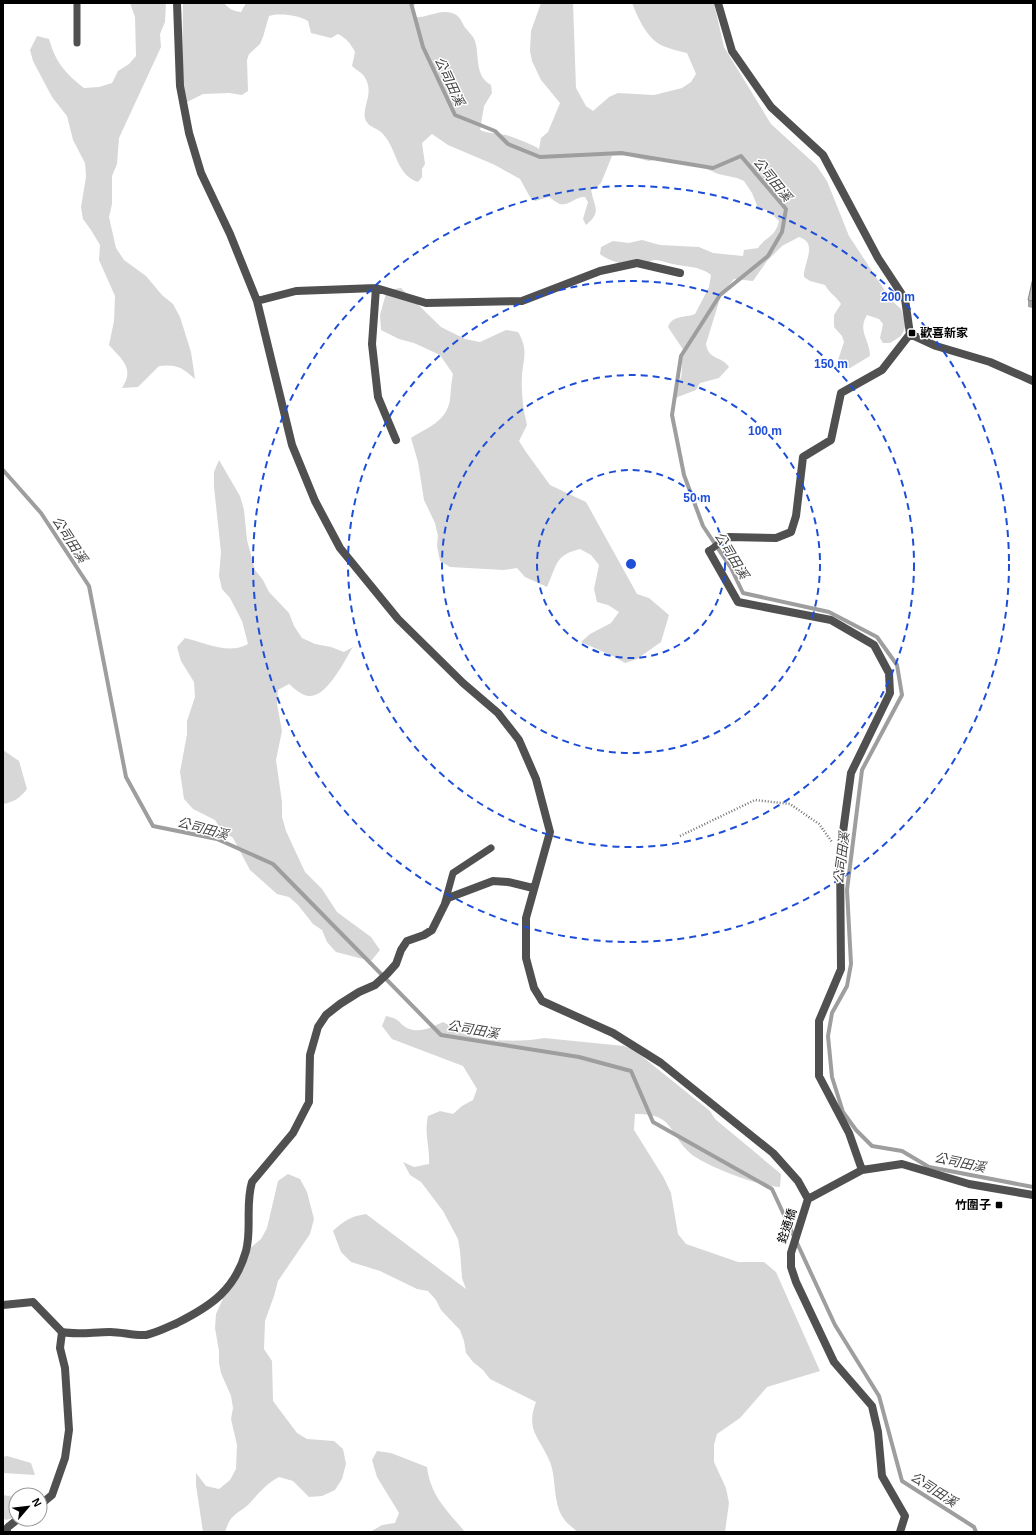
<svg xmlns="http://www.w3.org/2000/svg" width="1036" height="1535" font-family="Helvetica,'Noto Sans TC',sans-serif">
<rect width="100%" height="100%" fill="#fff"/>
<path fill="#d7d7d7" d="M 130,3 L 166,3 L 165,22 L 160,34 L 161,47 L 119,138 L 117,164 L 112,176 L 112,204 L 109,217 L 116,248 L 124,260 L 146,276 L 162,295 L 173,304 L 180,317 L 191,352 L 195,379 C 182,367 176,364 159,366 L 138,387 L 122,388 C 135,368 122,360 109,345 L 114,321 L 115,296 L 99,260 L 100,245 L 91,230 L 83,219 L 81,207 L 86,177 L 85,163 L 73,140 L 67,116 L 52,97 L 33,61 L 30,50 L 37,36 L 49,39 C 56,63 65,73 84,88 L 99,87 L 112,83 L 118,71 L 129,64 L 136,56 L 135,17 Z
M 183,3 L 224,3 C 229,9 233,11 241,12 L 246,3 L 416,3 L 412,8 L 413,17 C 426,19 439,9 452,13 C 459,15 461,20 464,26 C 467,31 473,35 475,41 C 480,57 474,75 491,85 L 492,93 L 484,106 L 480,130 C 489,134 497,133 506,135 C 513,137 533,145 539,149 L 541,138 L 548,132 L 560,103 L 541,80 L 532,61 L 530,51 L 531,31 L 541,3 L 573,3 L 576,88 L 586,106 L 593,111 L 609,97 L 618,93 L 654,95 L 682,88 L 691,82 L 696,74 L 687,53 C 679,51 670,49 663,46 C 647,39 638,18 632,3 L 714,3 L 724,47 L 771,124 L 816,165 L 827,181 L 849,236 L 891,300 L 901,309 L 906,324 L 904,330 L 901,336 L 890,343 L 883,343 L 880,338 L 883,324 L 879,319 L 867,315 C 857,331 870,340 870,356 L 850,368 L 835,369 L 844,342 L 842,336 L 834,327 L 834,315 L 841,304 C 836,296 830,294 825,285 L 810,281 L 804,277 C 803,263 819,243 799,237 L 782,246 L 767,261 L 753,281 L 734,279 L 721,295 L 706,344 C 709,361 721,355 729,367 L 719,378 L 700,383 L 696,390 L 675,398 C 674,389 679,385 681,377 C 683,371 680,362 684,351 L 668,327 C 672,315 685,318 695,314 L 709,287 L 711,275 C 700,266 686,267 673,264 C 667,263 661,260 655,260 C 650,260 646,265 641,266 C 629,266 609,262 600,254 L 601,247 L 613,241 L 629,243 L 642,240 L 660,245 L 699,247 L 713,253 L 743,256 L 744,250 L 758,248 C 766,236 775,238 779,221 L 769,211 L 758,208 L 752,193 L 744,181 L 737,178 L 718,174 L 696,164 L 664,158 L 649,161 L 625,155 L 612,156 L 601,183 L 597,187 L 591,187 C 592,206 604,210 586,225 L 583,219 L 588,202 L 585,197 C 576,196 569,206 560,204 C 557,203 552,199 549,197 L 535,201 L 530,197 L 520,179 L 495,165 L 448,145 L 432,134 L 422,143 L 425,164 L 422,169 L 422,177 L 418,182 C 396,175 397,149 383,134 C 378,128 370,128 366,121 C 360,107 376,94 364,76 C 361,72 356,70 352,66 L 355,52 C 351,44 346,38 338,34 L 331,38 L 311,33 L 308,21 C 298,15 280,13 269,16 L 263,37 L 260,44 L 249,54 L 247,60 L 248,91 L 242,95 L 229,93 L 203,94 L 183,104 L 182,81 Z
M 401,288 L 441,327 L 465,339 L 480,342 L 506,330 L 518,332 C 528,349 524,356 522,375 C 521,391 523,409 527,425 L 519,441 L 526,452 L 550,485 L 586,502 L 637,594 L 649,598 L 669,615 L 661,642 L 637,659 L 625,663 L 615,657 L 581,642 L 590,634 L 611,623 L 619,612 L 608,605 L 597,602 L 594,589 L 599,565 L 591,555 L 580,549 C 555,555 557,565 547,587 L 525,577 L 517,568 L 504,570 L 450,567 L 440,561 L 437,546 L 438,536 L 435,523 L 424,500 L 418,462 L 411,438 C 428,427 446,422 450,400 C 451,391 451,383 453,374 L 440,355 L 414,343 L 399,339 L 381,330 L 380,315 L 387,290 Z
M 219,460 L 240,496 L 244,510 L 247,540 L 255,570 L 263,580 L 269,592 L 289,613 L 294,626 L 302,638 L 315,644 L 331,647 L 344,652 L 353,647 C 344,661 329,694 311,696 C 303,697 295,689 289,684 L 278,690 L 277,704 L 282,731 L 276,760 L 282,802 L 282,817 L 286,831 L 305,872 L 322,889 L 337,912 L 371,937 L 380,950 L 371,961 L 336,952 L 327,942 L 322,930 L 313,924 L 298,905 L 289,897 L 277,894 L 250,870 L 233,838 L 222,831 L 215,820 L 193,809 L 184,799 L 180,772 L 187,734 L 187,721 L 195,697 L 194,682 L 181,661 L 177,647 L 185,638 C 205,643 229,655 248,644 L 242,621 L 230,598 L 222,589 L 219,576 L 221,552 L 214,487 L 214,472 Z
M 3,750 L 19,761 L 27,789 C 20,798 14,802 3,804 Z
M 386,1016 C 401,1019 397,1022 407,1028 C 419,1034 432,1027 443,1022 C 450,1025 457,1031 464,1034 C 481,1042 527,1042 544,1038 L 624,1046 L 634,1050 L 710,1111 L 715,1119 L 781,1174 L 780,1187 C 758,1186 708,1167 691,1154 C 668,1134 675,1113 635,1114 L 634,1130 L 664,1178 L 671,1193 L 678,1234 L 686,1244 L 738,1262 L 764,1262 L 776,1272 L 820,1371 L 767,1387 L 740,1418 L 717,1434 L 714,1445 L 714,1462 L 726,1488 L 729,1503 L 725,1532 L 577,1532 C 573,1527 567,1524 564,1519 C 552,1502 557,1480 550,1462 C 540,1437 525,1431 536,1402 L 490,1379 L 483,1370 L 473,1362 L 466,1353 L 464,1341 L 460,1330 L 441,1310 L 436,1300 L 428,1291 L 417,1289 L 380,1271 L 351,1262 L 341,1252 L 333,1231 C 343,1221 352,1216 366,1214 L 466,1289 L 462,1278 L 460,1251 L 458,1239 L 443,1211 L 421,1182 L 410,1175 L 403,1162 L 414,1167 L 429,1164 C 430,1146 424,1135 428,1116 L 440,1111 L 453,1114 L 462,1106 L 473,1100 L 477,1089 L 463,1066 L 392,1039 L 382,1026 Z
M 288,1174 L 300,1179 L 307,1192 L 314,1219 L 310,1234 L 278,1281 L 274,1296 L 265,1321 L 264,1349 L 272,1361 L 273,1401 L 297,1433 L 307,1439 L 334,1441 L 343,1449 L 346,1464 L 342,1479 L 335,1490 L 322,1496 L 309,1497 L 293,1481 L 279,1477 C 266,1484 259,1493 249,1504 C 237,1515 231,1513 225,1532 L 203,1532 L 196,1485 L 196,1473 L 206,1486 L 219,1489 L 230,1480 L 236,1469 L 237,1445 L 231,1419 L 233,1408 L 231,1396 L 221,1373 L 219,1363 L 219,1351 L 215,1328 L 216,1314 L 231,1281 L 249,1249 L 261,1239 L 267,1228 L 278,1181 Z
M 377,1451 L 391,1453 L 427,1467 C 431,1497 447,1510 465,1532 L 370,1532 L 382,1525 L 395,1523 L 399,1513 L 377,1477 L 372,1460 Z
M 7,1456 L 31,1463 L 35,1475 L 3,1473 L 3,1457 Z
M 3,1495 L 14,1497 L 16,1502 L 16,1517 L 6,1520 L 3,1518 Z"/>
<g fill="none" stroke-linecap="round" stroke-linejoin="round">
<path stroke="#9e9e9e" stroke-width="4" d="M 411,3 L 423,47 L 455,115 L 495,131 L 508,144 L 540,157 L 621,153 L 713,168 L 741,156 L 786,209 L 782,232 L 768,256 L 720,295 L 681,356 L 672,415 L 684,475 L 703,526 L 731,568 L 743,593 L 829,612 L 877,637 L 897,665 L 902,695 L 862,770 L 847,890 L 851,964 L 847,986 L 832,1013 L 828,1036 L 832,1077 L 843,1112 L 856,1130 L 872,1146 L 902,1151 L 929,1167 L 1033,1187
M 3,470 L 41,513 L 89,586 L 126,777 L 153,826 L 217,839 L 273,864 L 441,1035 L 579,1057 L 631,1071 L 653,1122 L 772,1189 L 835,1325 L 879,1396 L 902,1481 L 974,1527 L 976,1532"/>
<path stroke="#727272" stroke-width="2.5" stroke-dasharray="1 2" stroke-linecap="butt" d="M 680,836 L 755,800 L 790,804 L 819,824 L 832,842"/>
<path stroke="#505050" stroke-width="7" d="M 77,43 L 77,3
M 709,551 L 722,541
M 445,902 L 453,873 L 491,848"/>
<path stroke="#505050" stroke-width="8" d="M 177,3 L 180,86 L 189,133 L 201,173 L 230,234 L 257,301 L 292,445 L 315,501 L 340,548 L 398,619 L 463,683 L 498,713 L 519,740 L 536,779 L 550,832 L 526,918 L 526,958 L 534,988 L 542,1001 L 613,1033 L 661,1063 L 773,1153 L 798,1181 L 808,1199 L 791,1253 L 791,1267 L 796,1282 L 834,1362 L 872,1406 L 878,1432 L 882,1476 L 905,1516 L 900,1532
M 718,3 L 732,51 L 771,107 L 823,155 L 878,258 L 905,299 L 910,334 L 936,346 L 990,362 L 1033,381
M 376,288 L 372,344 L 378,397 L 396,440
M 257,301 L 296,291 L 376,288 L 426,303 L 522,301 L 600,271 L 637,263 L 680,273
M 722,541 L 729,537 L 776,538 L 791,532 L 796,516 L 803,457 L 831,440 L 841,393 L 882,370 L 910,334
M 709,551 L 738,602 L 831,620 L 874,645 L 889,673 L 890,693 L 851,773 L 840,854 L 841,969 L 819,1021 L 819,1076 L 849,1133 L 862,1170
M 808,1199 L 862,1170 L 902,1164 L 969,1184 L 1033,1195
M 3,1305 L 33,1302 L 62,1332
M 40,1505 L 52,1495 L 65,1458 L 69,1430 L 65,1368 L 60,1348 L 62,1332 C 78,1335 93,1332 110,1332 C 122,1332 134,1336 146,1335 C 156,1333 168,1327 177,1323 C 211,1306 235,1290 246,1251 C 252,1229 245,1205 252,1182 L 293,1133 L 309,1102 L 310,1055 L 318,1027 L 326,1015 L 340,1004 L 359,992 L 375,985 L 387,974 L 396,964 L 401,950 L 407,941 L 424,935 L 432,930 L 448,898 L 493,881 L 508,882 L 533,888
M 6,1532 L 8,1527 L 18,1519"/>
</g>
<path fill="#a5a5a5" d="M 1033,278 L 1033,308 L 1028,307 L 1028,300 Z"/>
<path fill="#c0c0c0" stroke="#868686" d="M 1033,278 L 1033,301 L 1028,300 Z"/>
<g fill="none" stroke="#1d4ed8" stroke-width="2" stroke-dasharray="7 5">
<circle cx="631" cy="564" r="94"/>
<circle cx="631" cy="564" r="189"/>
<circle cx="631" cy="564" r="283"/>
<circle cx="631" cy="564" r="378"/>
</g>
<g fill="#000" stroke="#fff" stroke-width="1.5">
<rect x="908" y="329" width="8" height="8" rx="2"/>
<rect x="995" y="1201" width="8" height="8" rx="2"/>
</g>
<g text-anchor="middle" stroke-width="3" stroke-linejoin="round" paint-order="stroke">
<g font-size="12" font-weight="bold" fill="#000" stroke="#fff" text-anchor="start">
<text x="920" y="337">歡喜新家</text>
<text x="991" y="1209" text-anchor="end">竹圍子</text>
</g>
<g font-size="12" fill="#000" stroke="#fff">
<text transform="translate(787 1226) rotate(-72)" y="4">銓通橋</text>
</g>
<g font-size="13" font-style="italic" fill="#3f3f3f" stroke="#fff">
<text transform="translate(450 81) rotate(65)" y="5">公司田溪</text>
<text transform="translate(773 179) rotate(51)" y="5">公司田溪</text>
<text transform="translate(70 539) rotate(57)" y="5">公司田溪</text>
<text transform="translate(732 555) rotate(59)" y="5">公司田溪</text>
<text transform="translate(203 828) rotate(15)" y="5">公司田溪</text>
<text transform="translate(841 858) rotate(-83)" y="5">公司田溪</text>
<text transform="translate(473 1029) rotate(10)" y="5">公司田溪</text>
<text transform="translate(960 1162) rotate(12)" y="5">公司田溪</text>
<text transform="translate(934 1489) rotate(33)" y="5">公司田溪</text>
</g>
</g>
<circle cx="631" cy="564" r="6" fill="#1d4ed8" stroke="#fff" stroke-width="2"/>
<g font-size="12" text-anchor="middle" font-weight="bold" fill="#1d4ed8" stroke="#fff" stroke-width="3" stroke-linejoin="round" paint-order="stroke">
<text x="898" y="301">200 m</text>
<text x="831" y="368">150 m</text>
<text x="765" y="435">100 m</text>
<text x="697" y="502">50 m</text>
</g>
<rect width="1036" height="1535" fill="none" stroke="#000000" stroke-width="8"/>
<g transform="translate(28 1507) rotate(62)"><circle r="19" fill="#ffffff" stroke="#999999"/>
<path d="M0-3L7 15L0 10L-7 15Z" fill="#000000"/>
<text y="-6" font-size="11" font-weight="bold" text-anchor="middle" fill="#000000">N</text>
</g>
</svg>
